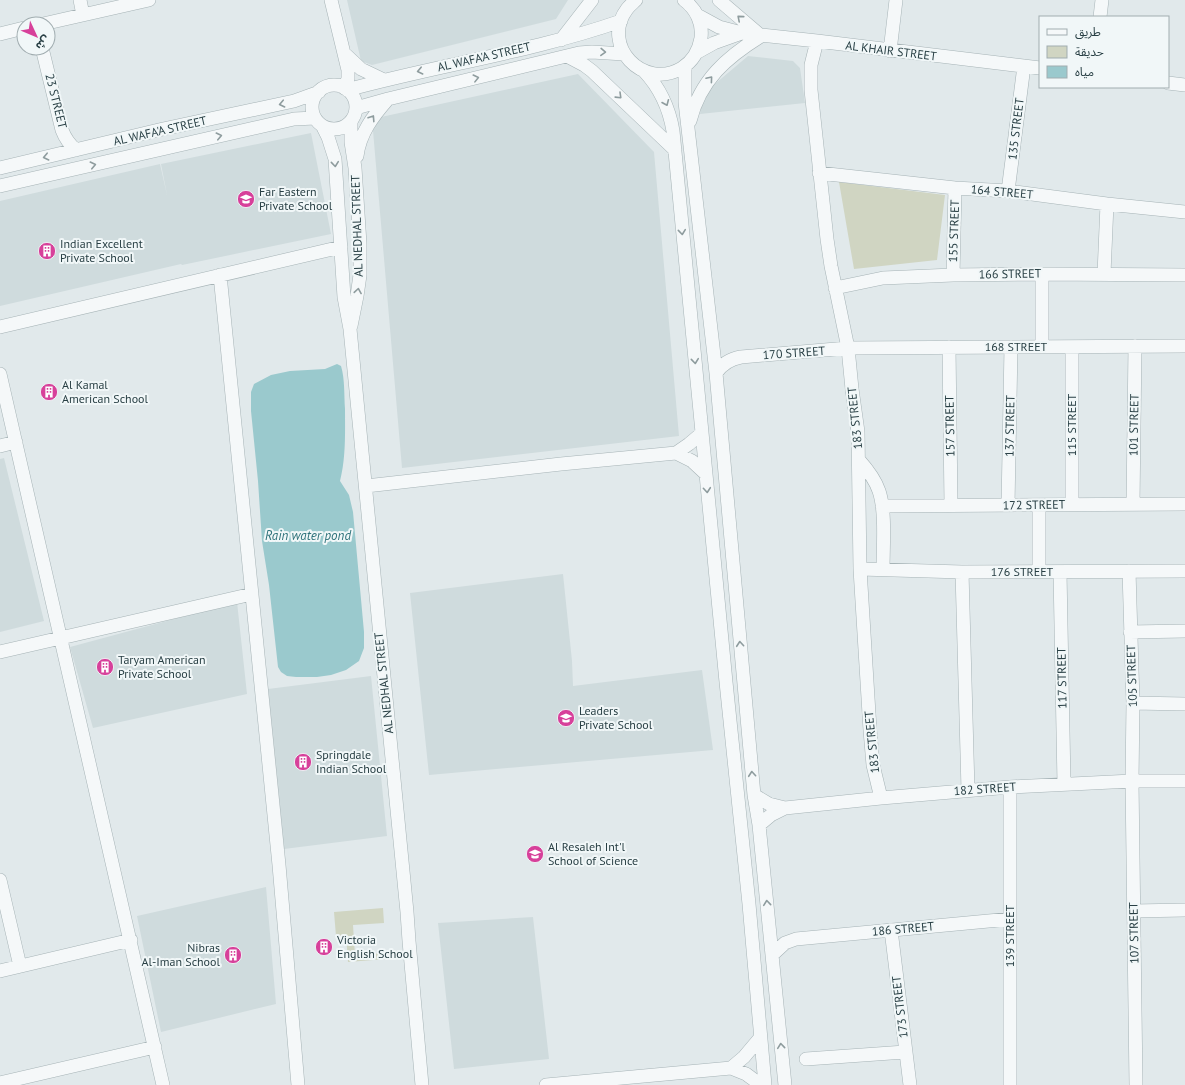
<svg xmlns="http://www.w3.org/2000/svg" width="1185" height="1085" font-family="'PT Sans','Noto Sans Arabic',sans-serif">
<rect width="100%" height="100%" fill="#e1e9eb"/>
<path fill="#cfdbdd" d="M 347,0 L 568,0 L 556,19 L 372,65 L 361,61 Z
M 748,56 L 793,61 L 800,68 L 805,103 L 700,114 L 703,94 Z
M 578,74 L 654,152 L 679,436 L 402,468 L 372,119 Z
M 311,133 L 331,234 L 182,265 L 181,264 L 0,306 L 0,201 L 160,164 L 167,195 L 161,164 Z
M 4,458 L 44,621 L 0,632 L 0,459 Z
M 563,574 L 572,661 L 573,686 L 702,670 L 713,750 L 429,775 L 410,593 Z
M 237,602 L 247,694 L 93,728 L 70,647 Z
M 371,676 L 387,836 L 284,849 L 268,689 Z
M 266,887 L 276,1004 L 161,1032 L 137,916 Z
M 533,917 L 549,1059 L 454,1069 L 438,923 Z"/>
<path fill="#d0d5c2" d="M 839,182 L 945,195 L 937,260 L 854,269 Z
M 383,908 L 384,923 L 353,925 L 355,955 L 385,953 L 386,959 L 348,962 L 346,935 L 336,936 L 334,912 Z"/>
<path fill="#9ac9cd" d="M 337,364 L 341,366 C 345,379 344,395 345,409 C 345,434 346,457 340,481 L 349,495 L 353,512 L 364,632 L 364,648 L 359,661 L 346,670 L 331,675 L 317,677 L 296,677 L 287,676 L 281,672 L 278,667 L 269,585 L 262,541 L 258,481 L 251,411 L 251,392 L 254,384 L 271,375 L 290,371 L 325,369 Z"/>
<g fill="none" stroke-linecap="round" stroke-linejoin="round">
<defs>
<path id="minor" d="M 80,0 L 83,15
M 331,0 L 348,70 L 348,79 L 344,88
M 636,0 C 633,3 630,5 627,9 C 600,45 643,91 682,68 C 693,61 699,50 701,38 C 703,23 696,9 684,0
M 697,15 L 719,27 L 742,33 L 817,41 L 1040,68
M 1100,17 L 1102,0
M 43,24 L 149,0
M 0,34 L 24,28
M 561,40 L 592,0
M 817,41 L 811,65 L 811,90 L 827,239 L 831,266 L 848,348 L 852,389 L 858,432 L 860,569 L 870,730 L 873,765 L 881,798
M 42,48 L 62,130 C 65,138 69,144 76,150
M 890,51 L 896,0
M 344,53 L 361,69 L 384,80
M 696,53 L 714,43 L 742,33
M 567,56 L 584,65 L 592,71 L 675,150
M 685,66 L 685,102 L 716,373 L 754,795 L 759,825 L 785,1085
M 644,71 C 660,88 669,107 673,131 L 726,682 L 749,904 L 765,1085
M 1168,83 L 1185,85
M312 107a22 22 0 1 1 44 0a22 22 0 1 1-44 0Z
M 347,90 C 438,65 532,52 621,21
M 356,108 L 388,99 L 579,53 L 592,52 L 624,54
M 690,121 C 700,80 727,57 761,36 L 719,0
M 323,127 L 328,137 L 335,159 L 344,297 L 350,329 L 407,912 L 409,941 L 422,1085
M 357,156 C 360,133 373,116 388,99
M 0,168 L 163,129 L 294,101 L 319,92
M 819,173 L 955,188 L 1008,191 L 1107,204 L 1185,212
M 0,186 L 294,119 L 315,118
M 1008,191 L 1024,66
M 1042,274 L 1042,347
M 1104,274 L 1107,204
M 220,275 L 279,865 L 298,1085
M 953,275 L 955,188
M 835,288 L 883,278 L 953,275 L 1042,274 L 1185,275
M 351,326 L 357,296 L 360,275 L 360,244 L 355,168 L 351,142 L 351,122
M 0,327 L 341,247
M 949,347 L 951,505
M 716,373 C 722,364 730,359 741,357 L 848,348 L 1185,346
M 0,374 L 163,1085
M 0,446 L 16,442
M 676,453 L 692,461 L 706,474
M 859,460 C 867,469 875,479 879,491 C 886,511 883,548 883,570
M 366,486 L 561,464 L 676,453 L 689,444 L 702,433
M 1072,504 L 1072,347
M 1133,504 L 1135,346
M 1008,505 L 1011,347
M 1039,505 L 1039,572
M 882,506 L 1185,504
M 860,569 L 962,572 L 1185,571
M 1129,571 L 1133,703 L 1132,781 L 1136,1085
M 962,572 L 968,790
M 1060,572 L 1064,784
M 1130,632 L 1185,631
M 0,652 L 252,594
M 1133,703 L 1185,704
M 1010,787 L 1010,1085
M 754,795 L 769,804 L 785,808 L 881,798 L 1010,787 L 1132,781 L 1185,781
M 759,825 L 771,815 L 785,808
M 0,880 L 20,966
M 1134,911 L 1185,910
M 891,930 L 910,1085
M 772,955 L 785,943 L 796,939 L 1010,919
M 0,971 L 131,940
M 806,1059 L 905,1052
M 731,1068 L 744,1057 L 760,1038
M 0,1083 L 155,1047
M 546,1085 L 731,1068 L 746,1074 L 761,1085"/>
</defs>
<use href="#minor" stroke="#a6b3b6" stroke-width="14"/>
<use href="#minor" stroke="#f5f8f9" stroke-width="13"/>
</g>
<defs><path id="oneway-chevron" d="M-2-3.5L2.5 0L-2 3.5" fill="none" stroke-width="1.6" stroke-linecap="round" stroke-linejoin="round"/></defs>
<g stroke="#8e9c9e">
<use href="#oneway-chevron" transform="translate(740 18) rotate(-139)"/>
<use href="#oneway-chevron" transform="translate(603 52) rotate(2)"/>
<use href="#oneway-chevron" transform="translate(420 71) rotate(167)"/>
<use href="#oneway-chevron" transform="translate(476 78) rotate(-14)"/>
<use href="#oneway-chevron" transform="translate(710 79) rotate(-50)"/>
<use href="#oneway-chevron" transform="translate(619 96) rotate(44)"/>
<use href="#oneway-chevron" transform="translate(666 103) rotate(67)"/>
<use href="#oneway-chevron" transform="translate(282 104) rotate(168)"/>
<use href="#oneway-chevron" transform="translate(372 118) rotate(-57)"/>
<use href="#oneway-chevron" transform="translate(219 136) rotate(-13)"/>
<use href="#oneway-chevron" transform="translate(46 157) rotate(167)"/>
<use href="#oneway-chevron" transform="translate(335 164) rotate(84)"/>
<use href="#oneway-chevron" transform="translate(93 165) rotate(-13)"/>
<use href="#oneway-chevron" transform="translate(682 232) rotate(84)"/>
<use href="#oneway-chevron" transform="translate(358 291) rotate(-81)"/>
<use href="#oneway-chevron" transform="translate(695 361) rotate(84)"/>
<use href="#oneway-chevron" transform="translate(707 490) rotate(85)"/>
<use href="#oneway-chevron" transform="translate(740 644) rotate(-95)"/>
<use href="#oneway-chevron" transform="translate(752 774) rotate(-95)"/>
<use href="#oneway-chevron" transform="translate(767 903) rotate(-96)"/>
<use href="#oneway-chevron" transform="translate(781 1046) rotate(-96)"/>
</g>
<defs>
<symbol id="school-disc" viewBox="-11 -11 22 22"><circle r="9.5" fill="#d7409a" stroke="#f1f7f8"/><path d="M0-5L7-2L0 1L-7-2ZM-4 1L0 2.5L4 1V4Q0 6-4 4Z" fill="#fff"/></symbol>
<symbol id="building-disc" viewBox="-11 -11 22 22"><circle r="9.5" fill="#d7409a" stroke="#f1f7f8"/><path d="M-4-6H4V6H1V3H-1V6H-4ZM-2.5-4.3h1.7v1.8h-1.7ZM.8-4.3h1.7v1.8H.8ZM-2.5-1h1.7V.8h-1.7ZM.8-1h1.7V.8H.8Z" fill="#fff"/></symbol>
</defs>
<g fill-rule="evenodd">
<use href="#school-disc" x="236" y="189" width="20" height="20"/>
<use href="#building-disc" x="37" y="241" width="20" height="20"/>
<use href="#building-disc" x="39" y="382" width="20" height="20"/>
<use href="#building-disc" x="95" y="657" width="20" height="20"/>
<use href="#school-disc" x="556" y="708" width="20" height="20"/>
<use href="#building-disc" x="293" y="752" width="20" height="20"/>
<use href="#school-disc" x="525" y="844" width="20" height="20"/>
<use href="#building-disc" x="314" y="937" width="20" height="20"/>
<use href="#building-disc" x="223" y="945" width="20" height="20"/>
</g>
<g text-anchor="middle" stroke-width="4" stroke-linejoin="round" paint-order="stroke">
<g font-size="12" fill="#283f44" stroke="#f1f7f8">
<text transform="translate(891 51) rotate(7)" y="4">AL KHAIR STREET</text>
<text transform="translate(484 57) rotate(-13)" y="4">AL WAFA'A STREET</text>
<text transform="translate(56 101) rotate(76)" y="4">23 STREET</text>
<text transform="translate(1016 129) rotate(-83)" y="4">135 STREET</text>
<text transform="translate(160 131) rotate(-13)" y="4">AL WAFA'A STREET</text>
<text transform="translate(1002 192) rotate(5)" y="4">164 STREET</text>
<text transform="translate(357 226) rotate(-92)" y="4">AL NEDHAL STREET</text>
<text transform="translate(954 231) rotate(-88)" y="4">155 STREET</text>
<text transform="translate(1010 274) rotate(-1)" y="4">166 STREET</text>
<text x="1016" y="351">168 STREET</text>
<text transform="translate(794 353) rotate(-4)" y="4">170 STREET</text>
<text transform="translate(855 418) rotate(-96)" y="4">183 STREET</text>
<text transform="translate(1072 425) rotate(-90)" y="4">115 STREET</text>
<text transform="translate(1134 425) rotate(-89)" y="4">101 STREET</text>
<text transform="translate(950 426) rotate(-91)" y="4">157 STREET</text>
<text transform="translate(1010 426) rotate(-89)" y="4">137 STREET</text>
<text transform="translate(1034 505) rotate(-1)" y="4">172 STREET</text>
<text x="1022" y="576">176 STREET</text>
<text transform="translate(1132 676) rotate(-92)" y="4">105 STREET</text>
<text transform="translate(1062 678) rotate(-91)" y="4">117 STREET</text>
<text transform="translate(384 683) rotate(-96)" y="4">AL NEDHAL STREET</text>
<text transform="translate(872 742) rotate(-96)" y="4">183 STREET</text>
<text transform="translate(985 789) rotate(-4)" y="4">182 STREET</text>
<text transform="translate(903 929) rotate(-5)" y="4">186 STREET</text>
<text transform="translate(1134 933) rotate(-91)" y="4">107 STREET</text>
<text transform="translate(1010 936) rotate(-90)" y="4">139 STREET</text>
<text transform="translate(900 1007) rotate(-97)" y="4">173 STREET</text>
</g>
<g font-size="12" fill="#283f44" stroke="#f1f7f8" text-anchor="start">
<text x="259" y="196">Far Eastern<tspan x="259" dy="14">Private School</tspan></text>
<text x="60" y="248">Indian Excellent<tspan x="60" dy="14">Private School</tspan></text>
<text x="62" y="389">Al Kamal<tspan x="62" dy="14">American School</tspan></text>
<text x="118" y="664">Taryam American<tspan x="118" dy="14">Private School</tspan></text>
<text x="579" y="715">Leaders<tspan x="579" dy="14">Private School</tspan></text>
<text x="316" y="759">Springdale<tspan x="316" dy="14">Indian School</tspan></text>
<text x="548" y="851">Al Resaleh Int'l<tspan x="548" dy="14">School of Science</tspan></text>
<text x="337" y="944">Victoria<tspan x="337" dy="14">English School</tspan></text>
<text x="220" y="952" text-anchor="end">Nibras<tspan x="220" dy="14">Al-Iman School</tspan></text>
</g>
<g font-size="13" font-style="italic" fill="#30737b" stroke="#f1f7f8">
<text x="308" y="540">Rain water pond</text>
</g>
</g>
<rect x="1039" y="16" width="130" height="72" fill="#f1f7f8" stroke="#a1adb0"/>
<rect x="1047" y="29" width="20" height="6" fill="#f5f8f9" stroke="#a1adb0"/>
<text x="1075" y="36" font-size="12" fill="#283f44">طريق</text>
<rect x="1047" y="46" width="20" height="12" fill="#d0d5c2" stroke="#a1adb0"/>
<text x="1075" y="56" font-size="12" fill="#283f44">حديقة</text>
<rect x="1047" y="66" width="20" height="12" fill="#9ac9cd" stroke="#a1adb0"/>
<text x="1075" y="76" font-size="12" fill="#283f44">مياه</text>
<g transform="translate(36 36) rotate(134)"><circle r="19" fill="#f1f7f8" stroke="#a1adb0"/>
<path d="M0-3L7 15L0 10L-7 15Z" fill="#d7409a"/>
<text y="-6" font-size="11" font-weight="bold" text-anchor="middle" fill="#283f44">ش</text>
</g>
</svg>
